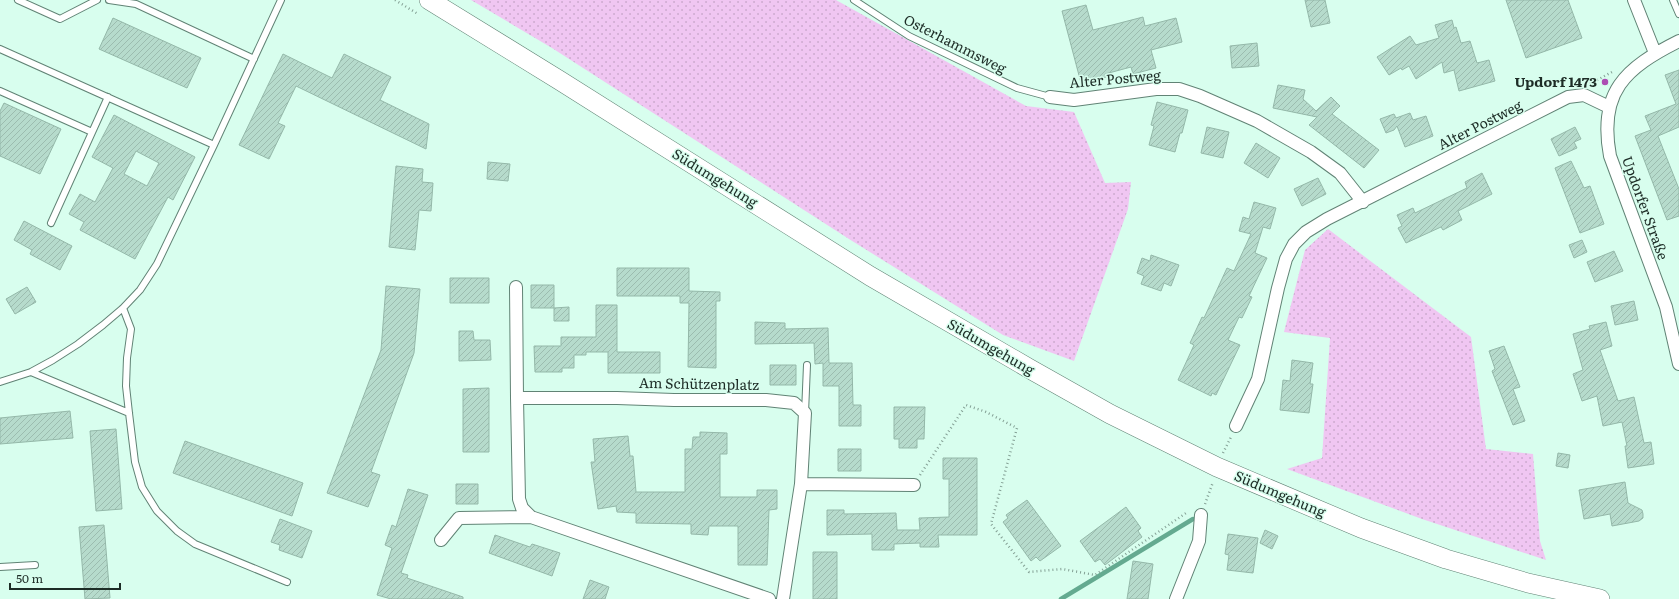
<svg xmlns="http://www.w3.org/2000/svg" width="1679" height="599" font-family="Literata,serif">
<defs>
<pattern id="grass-dots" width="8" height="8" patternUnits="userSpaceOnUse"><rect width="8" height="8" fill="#f0c6f2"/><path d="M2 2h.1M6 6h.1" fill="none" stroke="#cdaacf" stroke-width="1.8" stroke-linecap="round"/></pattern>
<pattern id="building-hatch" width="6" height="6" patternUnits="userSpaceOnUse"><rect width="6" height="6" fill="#b6dbcc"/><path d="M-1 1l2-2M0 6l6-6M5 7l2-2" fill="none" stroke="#9cbcaf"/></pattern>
</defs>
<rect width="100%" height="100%" fill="#d8feee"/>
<path fill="url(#grass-dots)" d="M 471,0 L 836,0 L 1026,106 L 1074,112 L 1105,183 L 1131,182 L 1128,209 L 1074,361 L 1003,335 L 849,239 L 552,48 Z
M 1328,229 L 1471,337 L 1486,449 L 1533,454 L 1540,541 L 1546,560 L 1422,519 L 1287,469 L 1322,458 L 1330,338 L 1284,332 L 1305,250 Z"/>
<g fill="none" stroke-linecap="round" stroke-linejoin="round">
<path stroke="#64aa90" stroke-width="4.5" d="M 1061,599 L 1193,519"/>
</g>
<path fill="url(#building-hatch)" stroke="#94b8a9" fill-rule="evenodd" d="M 1305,0 L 1325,0 L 1330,23 L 1311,27 Z
M 1506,0 L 1568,0 L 1582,38 L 1526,58 Z
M 1086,5 L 1093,30 L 1143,17 L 1145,26 L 1176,18 L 1182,42 L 1151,50 L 1156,68 L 1133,74 L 1131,67 L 1105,74 L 1106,77 L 1081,83 L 1062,11 Z
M 113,18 L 201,58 L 187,88 L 99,49 Z
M 1452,20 L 1454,28 L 1456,27 L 1461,43 L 1470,41 L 1477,63 L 1489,60 L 1495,81 L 1459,91 L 1454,70 L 1444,73 L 1442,62 L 1416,79 L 1409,66 L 1402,70 L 1401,68 L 1389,75 L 1377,57 L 1410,36 L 1416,45 L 1439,38 L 1435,25 Z
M 1257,43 L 1259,66 L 1232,68 L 1230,46 Z
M 283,54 L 332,78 L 344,54 L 391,77 L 380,100 L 429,124 L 426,149 L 296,86 L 278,123 L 285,126 L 269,159 L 239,145 Z
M 1679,70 L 1679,127 L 1658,136 L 1679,189 L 1679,216 L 1667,220 L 1635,136 L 1651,130 L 1645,116 L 1676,104 L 1665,75 Z
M 1278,85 L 1305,90 L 1303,99 L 1316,111 L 1331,97 L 1340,106 L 1332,114 L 1379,150 L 1364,168 L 1309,125 L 1317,117 L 1273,108 Z
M 1157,102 L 1188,110 L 1182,133 L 1180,133 L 1175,152 L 1149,145 L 1154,126 L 1151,125 Z
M 4,103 L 61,129 L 40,174 L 0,156 L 0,111 Z
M 1410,113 L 1413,120 L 1426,116 L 1433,136 L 1405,147 L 1397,126 L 1394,130 L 1386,133 L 1380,119 L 1394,114 L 1396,118 Z
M 114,115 L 195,157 L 173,200 L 168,197 L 135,259 L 80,230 L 84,222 L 69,214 L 80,194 L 95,202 L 113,168 L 92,157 ZM 136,151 L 159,163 L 147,186 L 124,174 Z
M 1207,127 L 1229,132 L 1223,158 L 1201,153 Z
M 1575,127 L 1581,139 L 1574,142 L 1577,148 L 1559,156 L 1551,139 Z
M 1256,143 L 1280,158 L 1268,178 L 1244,163 Z
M 1571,161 L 1584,188 L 1590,186 L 1604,224 L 1580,233 L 1555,168 Z
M 488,162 L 510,164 L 508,181 L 487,179 Z
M 396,166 L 423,169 L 422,182 L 433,183 L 431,211 L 419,210 L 415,250 L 389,247 Z
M 1482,173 L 1492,194 L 1458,211 L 1462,220 L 1443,230 L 1441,227 L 1406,243 L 1398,228 L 1402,226 L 1397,215 L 1413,208 L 1415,213 L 1467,188 L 1465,182 Z
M 1318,178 L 1326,194 L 1302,206 L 1294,189 Z
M 1254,202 L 1276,208 L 1270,229 L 1263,227 L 1255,253 L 1267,258 L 1249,296 L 1252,297 L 1242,318 L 1239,317 L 1228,340 L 1240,345 L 1216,395 L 1212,393 L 1211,396 L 1178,380 L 1194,345 L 1190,343 L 1202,317 L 1204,318 L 1227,268 L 1234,271 L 1251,234 L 1239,231 L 1243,217 L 1249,219 Z
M 24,221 L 72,246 L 60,270 L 30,254 L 32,250 L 14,240 Z
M 1582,240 L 1587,252 L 1574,258 L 1569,245 Z
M 1614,251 L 1623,271 L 1595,282 L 1587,262 Z
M 1151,255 L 1179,265 L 1171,286 L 1164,283 L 1161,291 L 1141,284 L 1144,276 L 1137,273 L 1142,258 L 1150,261 Z
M 617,268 L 689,268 L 689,291 L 720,292 L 720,301 L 716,301 L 716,368 L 688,367 L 689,303 L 680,303 L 680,296 L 617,296 Z
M 450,278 L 489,278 L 489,303 L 450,303 Z
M 531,285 L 554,285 L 554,308 L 531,308 Z
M 386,286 L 420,289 L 414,353 L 371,472 L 380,475 L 368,507 L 327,493 L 381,350 Z
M 27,287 L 36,302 L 15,314 L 6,299 Z
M 1634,301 L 1638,320 L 1615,325 L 1611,306 Z
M 596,305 L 617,305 L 617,352 L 660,352 L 660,373 L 608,373 L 608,352 L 586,352 L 586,355 L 574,355 L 574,368 L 562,368 L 562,372 L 535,372 L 534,346 L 561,346 L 561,337 L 596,337 Z
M 569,307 L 569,321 L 554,321 L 554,308 Z
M 755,322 L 785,323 L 785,329 L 828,328 L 829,363 L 852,363 L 853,405 L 861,405 L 861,426 L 839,426 L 839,386 L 823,386 L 823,363 L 815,364 L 814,343 L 755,344 Z
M 1606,322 L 1612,346 L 1600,350 L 1618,401 L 1634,397 L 1644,443 L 1651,442 L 1654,464 L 1628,468 L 1625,446 L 1627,446 L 1622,422 L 1603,426 L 1597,396 L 1582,401 L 1573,374 L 1583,370 L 1573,334 L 1590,329 L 1589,326 Z
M 459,331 L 473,331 L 474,340 L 490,340 L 491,360 L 459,361 Z
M 1504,346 L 1520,387 L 1513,389 L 1525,421 L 1513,425 L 1492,371 L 1495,369 L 1489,351 Z
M 1292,360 L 1313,363 L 1310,384 L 1313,384 L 1309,413 L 1280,410 L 1283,380 L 1290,381 Z
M 770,365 L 796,365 L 796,385 L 770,385 Z
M 489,388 L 489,452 L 463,452 L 463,389 Z
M 894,407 L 925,407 L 924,439 L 917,439 L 917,448 L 899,448 L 899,439 L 894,439 Z
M 70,411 L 73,438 L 0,444 L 0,418 Z
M 116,429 L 122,509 L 96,511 L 90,431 Z
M 700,432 L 727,433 L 727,454 L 720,454 L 720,497 L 757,497 L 757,490 L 777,490 L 777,509 L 769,510 L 767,565 L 738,565 L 738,526 L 709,526 L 708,535 L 691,534 L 691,524 L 636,523 L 636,513 L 617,512 L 616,506 L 598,509 L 591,462 L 595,462 L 593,439 L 628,436 L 630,456 L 633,456 L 636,492 L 685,492 L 685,449 L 692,449 L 693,437 L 700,437 Z
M 185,441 L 303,483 L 292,516 L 173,473 Z
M 838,449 L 861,449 L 861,471 L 838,471 Z
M 1558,453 L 1570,455 L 1568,468 L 1556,466 Z
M 943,458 L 977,458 L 977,535 L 938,535 L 939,547 L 920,547 L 920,543 L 894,544 L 894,550 L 872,550 L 872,534 L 827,535 L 827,510 L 844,510 L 844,514 L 896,513 L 897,530 L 920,530 L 919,518 L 949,517 L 949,479 L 943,479 Z
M 1625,482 L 1628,503 L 1642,510 L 1643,514 L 1643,518 L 1639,521 L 1612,526 L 1610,514 L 1584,519 L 1579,490 Z
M 456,484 L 478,484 L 478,504 L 456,504 Z
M 408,489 L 428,495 L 401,573 L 408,575 L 407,578 L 463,597 L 463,599 L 391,599 L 377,595 L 392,548 L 385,545 L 392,525 L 396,527 Z
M 1027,500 L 1061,546 L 1040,561 L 1036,557 L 1031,561 L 1003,522 L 1008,518 L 1006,515 Z
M 1126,507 L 1141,528 L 1138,531 L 1142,537 L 1105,565 L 1100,559 L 1095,562 L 1080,541 Z
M 280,519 L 312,531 L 302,558 L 279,550 L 280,545 L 271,542 Z
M 104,525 L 110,598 L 85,599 L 79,527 Z
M 1265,530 L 1278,536 L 1272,549 L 1260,543 Z
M 1228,534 L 1258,538 L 1253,573 L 1227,570 L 1229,555 L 1225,554 Z
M 495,535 L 530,547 L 532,544 L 560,553 L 552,576 L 489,553 Z
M 813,552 L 837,552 L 837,599 L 813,599 Z
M 1133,561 L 1153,564 L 1148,599 L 1127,599 Z
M 590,580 L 609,587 L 605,599 L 583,599 Z"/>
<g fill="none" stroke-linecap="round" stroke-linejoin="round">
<defs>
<path id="service" d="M 18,0 L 60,19 L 97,0
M 109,0 L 136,4 L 254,59
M 854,0 L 909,36 L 1017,88 L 1050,97
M 1673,0 L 1679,14
M 0,49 L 214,145
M 0,91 L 92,132
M 51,223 L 108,97
M 123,308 L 131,329 L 127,358 L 126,386 L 129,413 L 135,462 L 142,487 L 157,511 L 177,531 L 195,544 L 287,582
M 31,372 L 129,413
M 0,382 L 31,372 L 53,360 L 78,344 L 103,325 L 123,308 L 140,290 L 157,264 L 214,145 L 281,0
M 805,413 L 807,365
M 0,567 L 35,565"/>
<path id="minor" d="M 1634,0 L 1655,53
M 1679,41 C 1625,68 1598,92 1610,156 L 1666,307 L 1679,364
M 1050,97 L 1074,100 L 1156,89 L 1179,89 L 1200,96 L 1257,121 L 1311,152 L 1340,173 L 1363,202
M 516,287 L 517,398
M 1236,426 L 1258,379 L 1278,288 L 1286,259 L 1294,244 L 1306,232 L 1327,219 L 1568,97 L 1584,95 L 1609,107
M 801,484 L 914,485
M 441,540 L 459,518 L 531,517
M 769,599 L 531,517 L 522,508 L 519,499 L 517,398 L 617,398 L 674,400 L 766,400 L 794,403 L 805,413 L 801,484 L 783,599
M 1176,599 L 1199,541 L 1201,515"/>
<path id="primary" d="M 429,0 L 559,80 L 870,276 L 1030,369 L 1110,414 L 1217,467 L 1361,528 L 1446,559 L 1528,583 L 1600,599"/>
</defs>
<use href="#service" stroke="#618375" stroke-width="8"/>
<use href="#minor" stroke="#618375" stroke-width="14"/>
<use href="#primary" stroke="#618375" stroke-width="20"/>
<path stroke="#84a095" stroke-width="2.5" stroke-dasharray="1 3" stroke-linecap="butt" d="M 395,0 L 418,14
M 1590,84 L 1612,72
M 1223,453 L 1231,437
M 920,475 L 966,405 L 986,412 L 1017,428 L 991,524 L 1029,572 L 1062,569 L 1095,575 L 1186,513 L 1188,513
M 1205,504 L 1213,482"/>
<use href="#service" stroke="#fff" stroke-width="6"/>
<use href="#minor" stroke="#fff" stroke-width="12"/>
<use href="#primary" stroke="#fff" stroke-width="19"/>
</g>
<circle fill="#ac4cb3" stroke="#d8feee" stroke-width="1.5" cx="1605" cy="82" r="4"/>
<g text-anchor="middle" stroke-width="3" stroke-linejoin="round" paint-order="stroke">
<g font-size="14" fill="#1d2c26" stroke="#d8feee">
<text transform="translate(955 44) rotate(27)" y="5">Osterhammsweg</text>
<text transform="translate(1115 79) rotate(-5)" y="5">Alter Postweg</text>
<text transform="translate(1480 125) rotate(-27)" y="5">Alter Postweg</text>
<text transform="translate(715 178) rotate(32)" y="5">Südumgehung</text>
<text transform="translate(1645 208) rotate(70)" y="5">Updorfer Straße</text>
<text transform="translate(991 347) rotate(30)" y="5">Südumgehung</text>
<text transform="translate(699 384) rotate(1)" y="5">Am Schützenplatz</text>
<text transform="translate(1280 494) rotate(23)" y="5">Südumgehung</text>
</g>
<g font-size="14" font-weight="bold" fill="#1d2c26" stroke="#d8feee" text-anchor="end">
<text x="1597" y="87">Updorf 1473</text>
</g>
</g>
<path d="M10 583v6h110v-6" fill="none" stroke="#1d2c26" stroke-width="2"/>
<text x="16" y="583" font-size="12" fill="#1d2c26" stroke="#d8feee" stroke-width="3" paint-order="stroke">50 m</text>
</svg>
